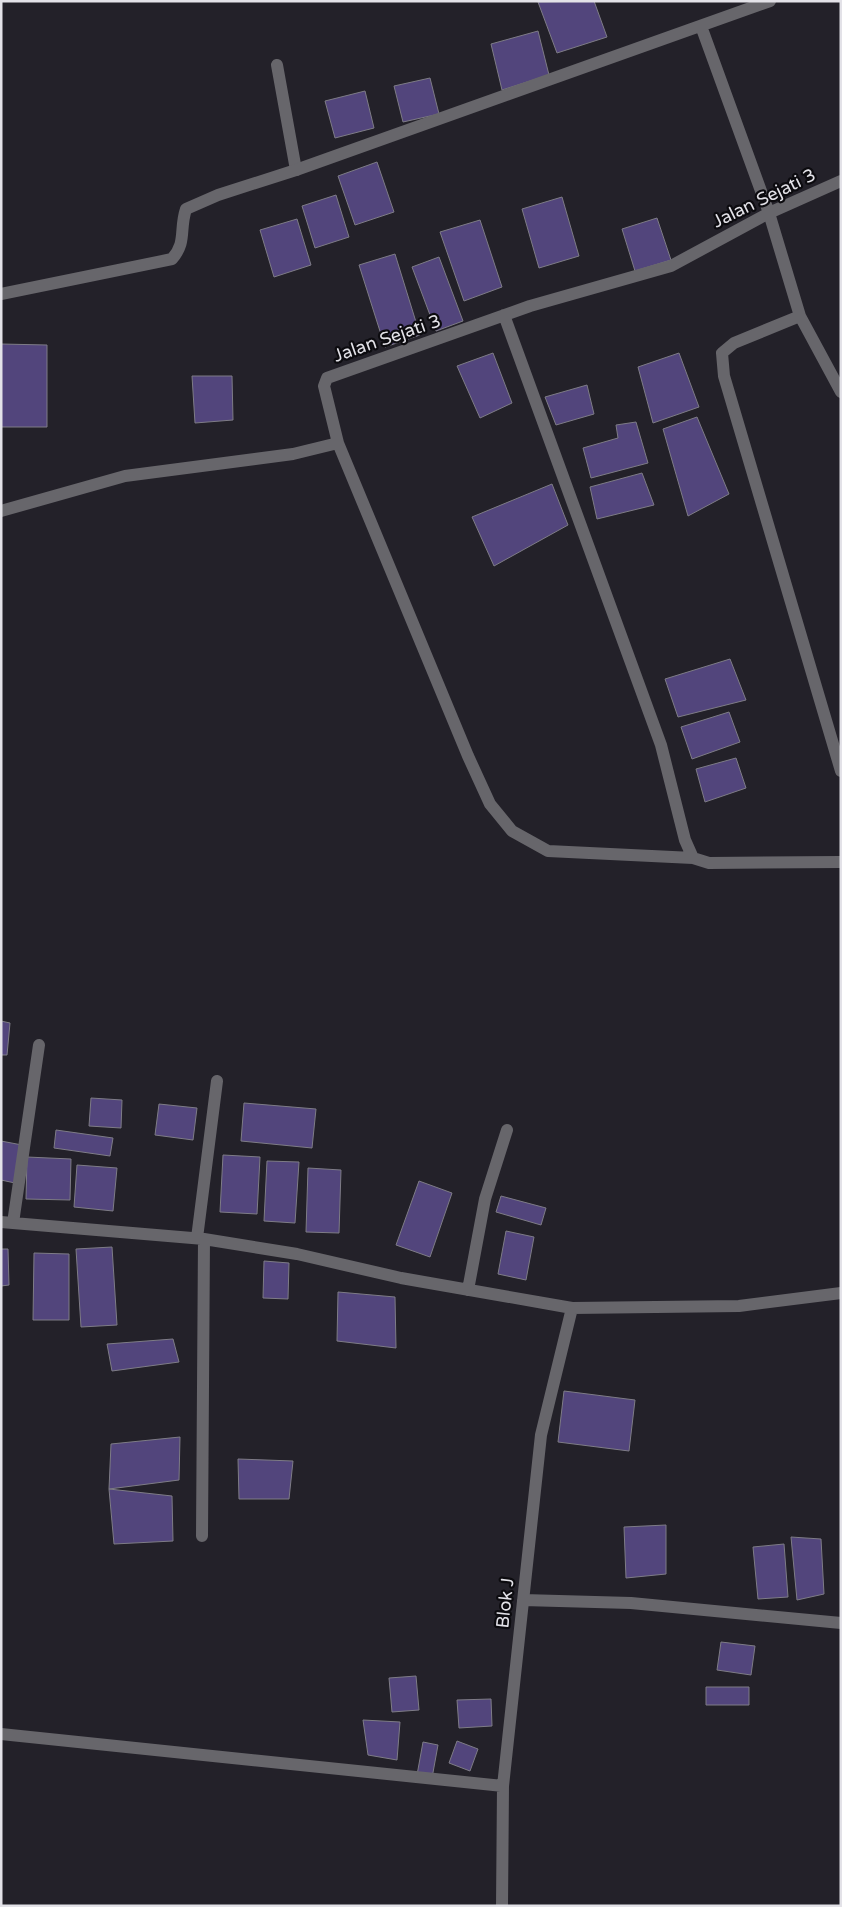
<svg xmlns="http://www.w3.org/2000/svg" width="842" height="1907" font-family="'Varela Round',sans-serif">
<rect width="100%" height="100%" fill="#232129"/>
<path fill="#52457c" stroke="#7e7c86" d="M 594,1 L 607,37 L 557,53 L 538,2 Z
M 538,31 L 549,75 L 502,90 L 491,44 Z
M 430,78 L 439,114 L 403,122 L 394,86 Z
M 365,91 L 374,128 L 335,138 L 325,101 Z
M 377,162 L 394,212 L 355,225 L 338,176 Z
M 336,195 L 349,237 L 315,248 L 302,206 Z
M 562,197 L 579,256 L 539,268 L 522,209 Z
M 657,218 L 671,260 L 635,271 L 622,229 Z
M 297,219 L 311,265 L 274,277 L 260,230 Z
M 480,220 L 502,287 L 464,301 L 440,232 Z
M 395,254 L 420,335 L 385,347 L 359,265 Z
M 439,257 L 463,321 L 436,331 L 412,267 Z
M 1,344 L 47,345 L 47,427 L 1,427 Z
M 493,353 L 512,403 L 480,418 L 457,366 Z
M 679,353 L 699,407 L 653,423 L 638,367 Z
M 192,376 L 232,376 L 233,420 L 195,423 Z
M 587,385 L 594,414 L 556,425 L 545,397 Z
M 697,417 L 729,494 L 688,516 L 663,429 Z
M 636,422 L 648,463 L 591,478 L 583,448 L 618,438 L 616,425 Z
M 642,473 L 654,505 L 597,519 L 590,487 Z
M 552,484 L 568,525 L 494,566 L 472,517 Z
M 730,659 L 746,700 L 678,717 L 665,679 Z
M 729,712 L 740,742 L 692,759 L 681,727 Z
M 736,758 L 746,788 L 705,802 L 696,769 Z
M 1,1021 L 10,1023 L 7,1055 L 1,1055 Z
M 91,1098 L 122,1100 L 121,1128 L 89,1126 Z
M 244,1103 L 316,1109 L 312,1148 L 241,1141 Z
M 159,1104 L 197,1108 L 193,1140 L 155,1135 Z
M 56,1130 L 113,1138 L 110,1156 L 54,1148 Z
M 1,1141 L 22,1145 L 15,1183 L 1,1180 Z
M 223,1155 L 260,1157 L 257,1214 L 220,1212 Z
M 27,1157 L 71,1159 L 70,1200 L 26,1199 Z
M 267,1161 L 299,1162 L 295,1223 L 264,1221 Z
M 77,1165 L 117,1168 L 113,1211 L 74,1207 Z
M 308,1168 L 341,1170 L 339,1233 L 306,1232 Z
M 419,1181 L 452,1193 L 430,1257 L 396,1245 Z
M 501,1196 L 546,1208 L 541,1225 L 496,1212 Z
M 506,1231 L 534,1237 L 526,1280 L 498,1274 Z
M 112,1247 L 117,1325 L 81,1327 L 76,1249 Z
M 1,1249 L 8,1249 L 9,1285 L 1,1286 Z
M 34,1253 L 69,1254 L 69,1320 L 33,1320 Z
M 264,1261 L 289,1263 L 288,1299 L 263,1298 Z
M 338,1292 L 395,1297 L 396,1348 L 337,1341 Z
M 173,1339 L 179,1362 L 112,1371 L 107,1344 Z
M 564,1391 L 635,1400 L 629,1451 L 558,1442 Z
M 180,1437 L 179,1480 L 109,1489 L 111,1444 Z
M 238,1459 L 293,1461 L 289,1499 L 239,1499 Z
M 109,1489 L 172,1496 L 173,1541 L 114,1544 Z
M 666,1525 L 666,1574 L 626,1578 L 624,1527 Z
M 791,1537 L 821,1539 L 824,1594 L 797,1600 Z
M 784,1544 L 788,1597 L 758,1599 L 753,1547 Z
M 721,1642 L 755,1646 L 751,1675 L 717,1670 Z
M 416,1676 L 419,1710 L 392,1712 L 389,1678 Z
M 706,1687 L 749,1687 L 749,1705 L 706,1705 Z
M 491,1699 L 492,1726 L 459,1728 L 457,1700 Z
M 363,1720 L 400,1722 L 397,1760 L 368,1755 Z
M 457,1741 L 478,1749 L 470,1771 L 449,1763 Z
M 423,1742 L 438,1745 L 432,1778 L 417,1775 Z"/>
<g fill="none" stroke-linecap="round" stroke-linejoin="round">
<path stroke="#67666b" stroke-width="12" d="M 277,65 L 296,170"/>
<path stroke="#67666b" stroke-width="12" d="M 701,26 L 769,213 L 800,316 L 841,392
M 1,294 L 172,259 C 187,242 179,230 186,209 L 218,195 L 296,170 L 770,1
M 504,315 L 661,745 L 685,840 L 693,858 L 709,863 L 841,862
M 800,316 L 734,343 L 722,353 L 724,376 L 841,771
M 338,443 L 468,756 L 490,804 L 512,831 L 548,851 L 693,858
M 1,511 L 125,476 L 293,454 L 338,443 L 324,386 L 327,378 L 530,306 L 671,266 L 769,213 L 841,181
M 1,1222 L 204,1239 L 297,1254 L 401,1278 L 572,1308 L 739,1306 L 841,1293
M 13,1223 L 39,1045
M 197,1238 L 217,1081
M 468,1290 L 485,1199 L 507,1130
M 202,1536 L 204,1239
M 523,1600 L 631,1603 L 841,1623
M 1,1734 L 503,1786
M 502,1906 L 503,1786 L 541,1435 L 572,1308"/>
</g>
<g text-anchor="middle" stroke-width="4.5" stroke-linejoin="round" paint-order="stroke">
<g font-size="18" fill="#e3e2e8" stroke="#0c0b0f">
<text transform="translate(764 198) rotate(-26)" y="6">Jalan Sejati 3</text>
<text transform="translate(387 338) rotate(-19)" y="6">Jalan Sejati 3</text>
<text transform="translate(505 1603) rotate(-84)" y="6">Blok J</text>
</g>
</g>
<rect width="842" height="1907" fill="none" stroke="#e3e2e8" stroke-width="5"/>
</svg>
